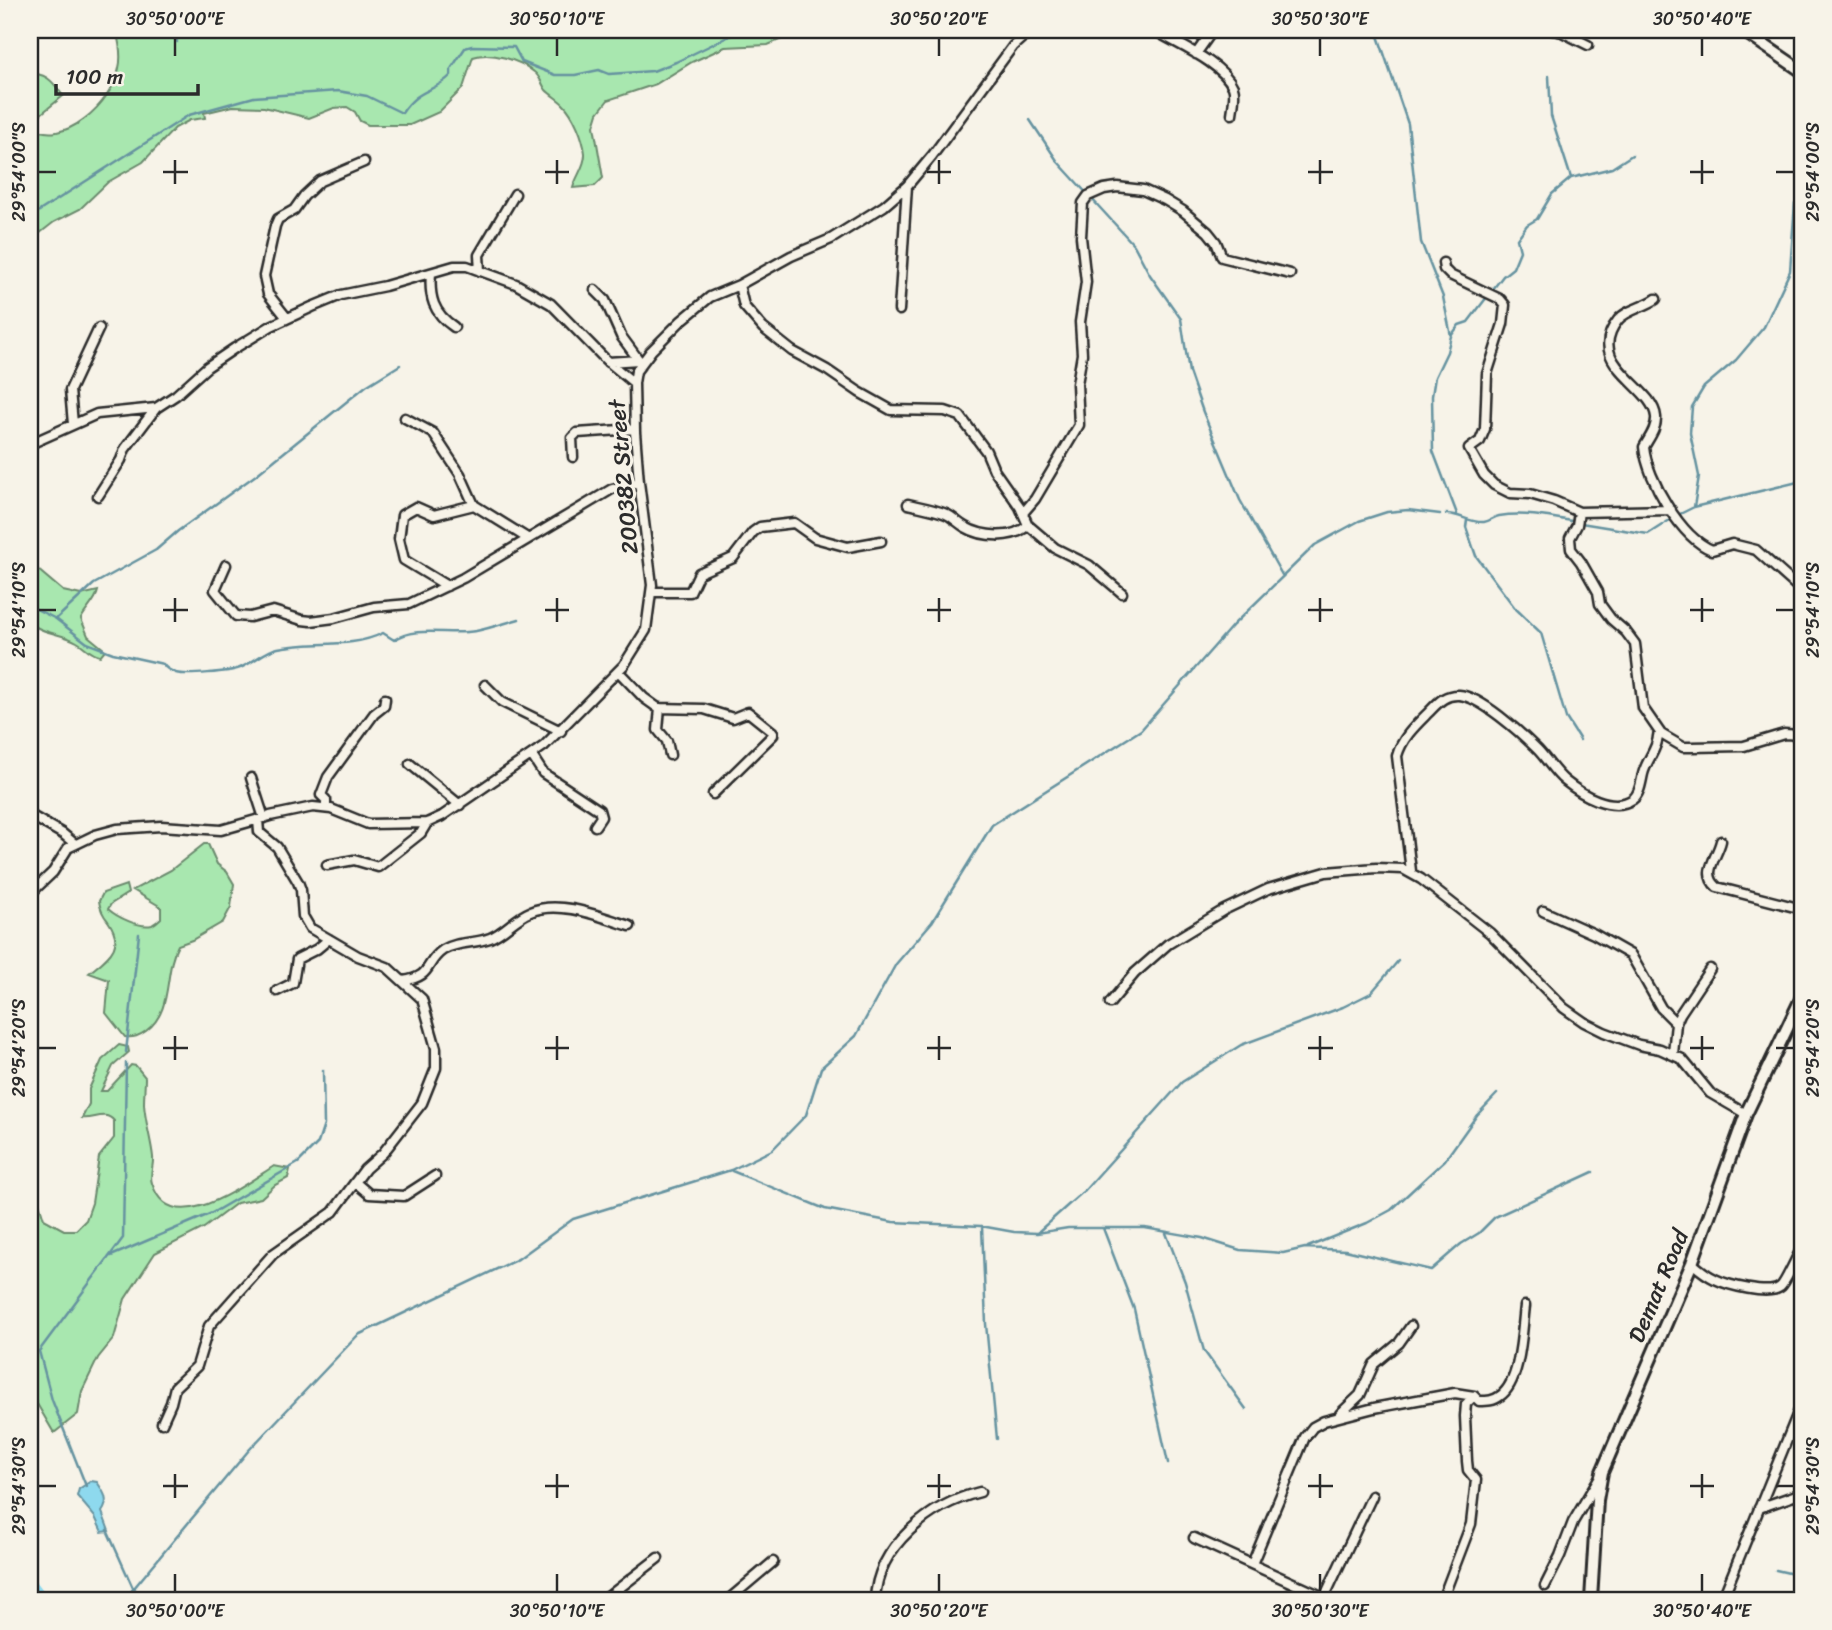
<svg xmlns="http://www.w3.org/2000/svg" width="1832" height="1630" font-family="Sriracha,sans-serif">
<rect width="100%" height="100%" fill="#f7f3e8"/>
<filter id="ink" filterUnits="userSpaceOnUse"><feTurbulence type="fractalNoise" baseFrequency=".0143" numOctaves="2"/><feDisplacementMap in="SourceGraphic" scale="14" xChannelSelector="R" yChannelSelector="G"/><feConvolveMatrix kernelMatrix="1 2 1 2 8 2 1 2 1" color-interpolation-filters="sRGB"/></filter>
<g filter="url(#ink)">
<path fill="#a8e7af" stroke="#6a896d" stroke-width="2" d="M 116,30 L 794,30 L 789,36 L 768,45 L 725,47 L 692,62 L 656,84 L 608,100 L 598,113 L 594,126 L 603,178 L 595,186 L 573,188 C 576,176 586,165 585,153 C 583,137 574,115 563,104 C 558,99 551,95 546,90 C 542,85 540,76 534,72 C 520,60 491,51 473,57 L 463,88 L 439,112 L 410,125 L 368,125 L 360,121 L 355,112 L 347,107 L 334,108 L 309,118 L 264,107 L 233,106 L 204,113 L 205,118 L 190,120 L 175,128 L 143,162 L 108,182 L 80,209 L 54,222 L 30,241 L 30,125 C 62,152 114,100 119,68 C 122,56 119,41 116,30 Z
M 35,74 C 48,74 56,86 63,96 L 30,123 L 30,78 Z
M 30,563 L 63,591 L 81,595 L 98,591 C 96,601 86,609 81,619 L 88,636 L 105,650 L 100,656 C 90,654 86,647 77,642 C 62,633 43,634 30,623 Z
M 204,844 L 208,844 L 217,864 L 227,872 L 234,884 L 231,907 L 223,922 L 192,940 L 178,945 C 163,973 174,1010 146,1031 C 139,1036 134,1038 125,1037 L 106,1013 L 109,980 L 89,973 C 108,957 126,947 108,921 C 103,915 100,909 99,901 L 103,893 L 126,885 L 128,893 L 111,904 L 108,909 C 117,917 139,928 152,925 C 154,924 159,920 161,918 L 161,907 L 133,890 L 171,870 Z
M 119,1045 L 128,1047 L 129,1052 L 113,1066 L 101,1091 L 107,1091 L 131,1065 L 136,1066 L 145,1077 C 145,1085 144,1095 144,1104 C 145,1121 151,1139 153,1157 C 154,1165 149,1176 152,1183 C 170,1242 245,1184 274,1166 L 290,1169 L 288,1178 L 275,1185 L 261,1198 L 237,1203 L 204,1228 L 155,1253 L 125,1299 L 114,1338 L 98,1358 L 82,1391 L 78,1414 L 54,1433 L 30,1392 L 30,1194 L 39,1203 L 44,1219 L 64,1230 L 76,1230 L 86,1220 L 92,1203 L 99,1157 L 114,1138 L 114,1121 C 105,1110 94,1120 82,1118 L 89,1104 L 89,1089 L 102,1060 Z"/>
<path fill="#8ed9ee" stroke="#6693a0" stroke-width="2" d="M 91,1481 L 97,1482 C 104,1492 110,1501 102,1512 L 109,1531 L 102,1532 L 95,1517 L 77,1496 L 79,1489 Z"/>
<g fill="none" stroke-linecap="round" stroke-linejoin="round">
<path stroke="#6693a0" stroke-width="2.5" d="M 174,30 L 177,42
M 1376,30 L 1408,124 L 1421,242 L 1443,297 L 1451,336
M 177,38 L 178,30
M 1549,76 L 1551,116 L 1571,178
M 1030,120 L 1058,162 L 1134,245 L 1150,275 L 1181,319 L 1189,372 L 1203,412 L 1240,500 L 1282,575
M 30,217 L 189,115 L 254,97 L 338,91 L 367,96 L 402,113 C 419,87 434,93 451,75 L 451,69 L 465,48 L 472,46 L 514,47 L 522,62 L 555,75 L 575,75 L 599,70 L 609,74 L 653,71 L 676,62 L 742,30
M 1694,507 L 1802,481
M 1446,514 C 1460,514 1470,523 1484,522 C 1490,521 1494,517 1499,516 C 1524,512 1549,517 1572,521
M 1457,514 L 1433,451 L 1432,396 L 1435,377 L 1447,352 L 1451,336 L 1459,325 L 1468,322 L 1503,276 L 1513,268 L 1520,251 L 1517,239 L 1527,225 L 1537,219 L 1552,194 L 1571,178 L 1612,168 L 1632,155
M 1680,514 L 1694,507 L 1699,476 L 1690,433 L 1692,407 L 1704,387 L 1736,360 L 1764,327 L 1790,271 L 1795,203
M 1467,520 L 1466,527 L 1476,556 L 1515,608 L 1541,633 L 1566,718 L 1580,740
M 1581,523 L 1648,534 L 1673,518
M 30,606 L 56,619 L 87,643 L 113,653 L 163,664 C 166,669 170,671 176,673 C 186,676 230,672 240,668 C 253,663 264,651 278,648 C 313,641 351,649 383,633 L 394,640 C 417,625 449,636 476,631 C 490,628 505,623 519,619
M 56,619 L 94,584 L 156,550 L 178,531 L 256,475 L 366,386 L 400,365
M 126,1052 L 139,934
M 732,1171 L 825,1209 L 893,1222 L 981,1226 L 1014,1232 L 1037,1233 L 1068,1228 L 1145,1228 L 1202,1238 L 1240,1250 L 1283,1253 L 1305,1248 L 1345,1250 L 1431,1270 L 1461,1244 L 1479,1233 L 1495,1217 L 1593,1172
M 982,1226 L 986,1324 L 997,1439
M 1103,1228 L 1134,1309 L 1168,1463
M 1039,1231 L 1085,1190 L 1182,1082 L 1241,1045 L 1343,1007 L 1371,993 L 1398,961
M 1166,1233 L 1185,1282 L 1204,1351 L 1246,1409
M 1308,1247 L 1367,1223 L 1391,1210 L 1445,1160 L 1477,1115 L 1497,1094
M 111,1256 L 212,1213 L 298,1163 L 318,1143 L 324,1125 L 323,1070
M 86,1486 L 52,1400 L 39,1351 L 123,1238 L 126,1063
M 107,1530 L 133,1588
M 1776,1570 L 1802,1576
M 124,1600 L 249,1450 L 358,1335 L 518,1259 L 573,1219 L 731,1170 L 772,1150 L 806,1115 L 821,1068 L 856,1036 L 896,964 L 932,922 L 992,825 L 1141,730 L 1233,625 L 1315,545 L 1359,521 L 1387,512 L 1408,510 L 1440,514"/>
<path stroke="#8ed9ee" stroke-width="18" d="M 30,1588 L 39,1600"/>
<defs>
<path id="minor" d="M 1154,30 C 1176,44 1222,62 1233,87 C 1236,94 1233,106 1232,114
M 1552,30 L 1562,32 L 1588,45
M 1196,54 L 1213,30
M 1443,263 L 1444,269 L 1450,275 L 1500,299 L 1505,305 L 1503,324 L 1487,374 L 1485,429 L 1480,441 L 1469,449 L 1484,475 L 1494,485 L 1510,493 L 1530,494 L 1554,501 L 1579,512 L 1671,510
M 480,271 L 479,255 L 515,194
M 431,273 C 429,297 433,313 454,327
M 739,285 L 744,306 L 763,328 L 792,351 L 827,370 L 859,392 L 891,410 L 945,411 L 960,416 L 986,451 L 994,470 L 1020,507 L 1028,525 L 1055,548 L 1089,565 L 1122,593
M 595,290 L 605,300 L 621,336 L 638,359
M 1656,299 C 1645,307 1626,310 1618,320 C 1583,364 1653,385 1656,417 C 1657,428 1649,438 1644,447 C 1647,479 1681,538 1712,550 L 1732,544 L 1756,550 L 1802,591
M 899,310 L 907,186
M 287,318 L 268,294 L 264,276 L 275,226 L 278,219 L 294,210 L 304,196 L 320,181 L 364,162
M 608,362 L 639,360
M 405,418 L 433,433 L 460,474 L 474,505 L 527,538
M 73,424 L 70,390 L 99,328
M 30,444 L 97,414 L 156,408 L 176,395 L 207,367 L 235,348 L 271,326 L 312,307 L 341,295 L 385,286 L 454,266 L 467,266 L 516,284 L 551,304 L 606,360 L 634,383
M 573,457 L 572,438 L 577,433 L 635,429
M 98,496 L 121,460 L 125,449 L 156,408
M 908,504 C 920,507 934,509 946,514 C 953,517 958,523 965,527 C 982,537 1013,540 1028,525
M 1579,512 L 1577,525 L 1570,538 L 1571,549 L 1581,562 L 1598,592 L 1600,604 L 1611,619 L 1626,632 L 1635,644 L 1643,708 L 1661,734
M 1023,513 L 1035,499 L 1079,425 L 1077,384 L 1082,354 L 1080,322 L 1086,282 L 1081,237 L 1083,203 L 1088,196 L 1104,189 L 1117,187 L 1143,190 L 1165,200 L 1183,211 L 1208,232 L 1216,242 L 1222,257 L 1290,274
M 226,565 L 215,590 L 236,616 L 250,617 L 273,611 L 302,620 L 311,621 L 334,618 L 374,607 L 409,604 L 463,578 L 612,489 L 639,482
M 447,586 L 404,560 L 399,539 L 402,515 L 416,507 L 434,515 L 474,505
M 652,592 L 690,592 L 699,573 L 733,558 L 753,532 L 760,527 L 794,523 L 815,538 L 848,547 L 881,541
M 619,672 L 644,698 L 658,708 L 704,709 L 733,718 L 748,712 L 773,732 L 773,735 L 713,794
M 485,685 L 502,702 L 561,731
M 660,708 L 658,730 L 667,741 L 670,755
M 532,756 L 543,773 L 599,810 L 601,817 L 595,826
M 410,764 L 460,805
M 251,778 L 264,818
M 326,808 L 326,800 L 321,795 L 328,777 L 374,714 L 384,706 L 385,699
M 30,815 L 63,834 L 75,844
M 1721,841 C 1717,858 1701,873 1717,887 L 1802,909
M 327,865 L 354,860 L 378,867 L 421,833 L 427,823
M 1411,871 L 1397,756 C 1402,738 1415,726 1428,713 C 1437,704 1444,694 1459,695 C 1480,696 1521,733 1537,749 C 1547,759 1554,772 1565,781 C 1581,794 1612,813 1633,799 C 1640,794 1641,782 1643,774 C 1646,761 1658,748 1658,736 L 1661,734 L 1683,747 L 1691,747 L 1744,746 L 1784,734 L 1802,735
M 30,899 L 33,891 L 53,872 L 68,848 L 95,835 L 117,829 L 161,826 L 221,830 L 270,816 L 313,807 L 331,809 L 368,824 L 427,823 L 442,816 L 544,746 L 624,665 L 646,630 L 652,585 L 639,482 L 635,432 L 634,383 L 636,371 L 651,351 L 681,321 L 710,297 L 739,285 L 791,256 L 831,239 L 884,206 L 907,186 L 932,156 L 1013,46 L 1031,30
M 1543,911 L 1594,934 L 1631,955 L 1661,1008 L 1676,1023
M 403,981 C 434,976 424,963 443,950 C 458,941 474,944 490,938 C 505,932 515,918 530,912 C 560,899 601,917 630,926
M 277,991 L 293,983 L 297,959 L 317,949 L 329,939
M 1110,1003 L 1135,973 L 1168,944 L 1224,910 L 1268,889 L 1326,872 L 1376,868 L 1403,869 L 1421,879 L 1490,933 L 1564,1008 L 1584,1022 L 1604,1032 L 1639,1045 L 1660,1049 L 1682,1059 L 1710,1093 L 1746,1114
M 1673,1054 L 1676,1023 L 1680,1014 L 1710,969
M 355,1182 L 369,1194 L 404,1196 L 435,1176
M 1692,1263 C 1699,1269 1706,1275 1715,1279 C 1727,1285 1769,1296 1780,1287 C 1785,1284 1797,1256 1802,1248
M 1340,1414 L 1360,1395 L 1374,1364 L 1399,1343 L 1411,1326
M 162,1423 L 171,1403 L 175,1387 L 197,1366 L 209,1326 L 273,1254 L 333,1212 L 365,1169 L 383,1153 L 422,1103 L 436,1068 L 436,1048 L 422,999 L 387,967 L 358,956 L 310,928 L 303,916 L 301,890 L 298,882 L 277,847 L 259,832 L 258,820
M 1759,1508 L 1802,1493
M 1194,1538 L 1330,1600
M 1252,1564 L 1305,1437 L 1313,1427 L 1324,1421 L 1374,1408 L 1455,1393 L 1474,1396 L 1479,1401 C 1487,1401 1494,1401 1500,1396 C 1521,1382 1522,1329 1525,1306
M 1545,1586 L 1560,1556 L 1573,1522 L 1599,1478
M 604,1600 L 658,1558
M 728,1600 L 773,1562
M 875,1600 C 877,1546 931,1504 980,1492
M 1323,1600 L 1372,1496
M 1442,1600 L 1471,1524 L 1476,1480 L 1468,1470 L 1467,1461 L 1465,1416 L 1466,1404 L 1474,1396
M 1722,1600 L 1802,1403"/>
<path id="tertiary" d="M 1742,30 L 1802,71
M 1591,1600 L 1597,1500 L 1602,1472 L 1692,1263 L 1746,1114 L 1802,997"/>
</defs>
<use href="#minor" stroke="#2b2b2b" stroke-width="13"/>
<use href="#tertiary" stroke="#2b2b2b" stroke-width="16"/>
<use href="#minor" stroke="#f7f3e8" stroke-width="8"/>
<use href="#tertiary" stroke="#f7f3e8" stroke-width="10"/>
</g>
</g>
<path fill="none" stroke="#2b2b2b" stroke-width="2.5" d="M 175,38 L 175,56M 557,38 L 557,56M 939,38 L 939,56M 1320,38 L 1320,56M 1702,38 L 1702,56M 175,160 L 175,184M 557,160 L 557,184M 939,160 L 939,184M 1320,160 L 1320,184M 1702,160 L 1702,184M 38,172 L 56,172M 163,172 L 188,172M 545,172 L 569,172M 927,172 L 951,172M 1308,172 L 1333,172M 1690,172 L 1714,172M 1776,172 L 1794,172M 175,598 L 175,622M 557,598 L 557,622M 939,598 L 939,622M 1320,598 L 1320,622M 1702,598 L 1702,622M 38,610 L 56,610M 163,610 L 188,610M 545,610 L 569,610M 927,610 L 951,610M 1308,610 L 1333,610M 1690,610 L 1714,610M 1776,610 L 1794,610M 175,1036 L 175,1060M 557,1036 L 557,1060M 939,1036 L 939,1060M 1320,1036 L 1320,1060M 1702,1036 L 1702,1060M 38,1048 L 56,1048M 163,1048 L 188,1048M 545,1048 L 569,1048M 927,1048 L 951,1048M 1308,1048 L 1333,1048M 1690,1048 L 1714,1048M 1776,1048 L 1794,1048M 175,1474 L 175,1498M 557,1474 L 557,1498M 939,1474 L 939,1498M 1320,1474 L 1320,1498M 1702,1474 L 1702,1498M 38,1486 L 56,1486M 163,1486 L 188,1486M 545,1486 L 569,1486M 927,1486 L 951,1486M 1308,1486 L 1333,1486M 1690,1486 L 1714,1486M 1776,1486 L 1794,1486M 175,1574 L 175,1592M 557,1574 L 557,1592M 939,1574 L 939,1592M 1320,1574 L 1320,1592M 1702,1574 L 1702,1592"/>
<g text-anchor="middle" stroke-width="6" stroke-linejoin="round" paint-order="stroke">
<g font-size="23" fill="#2b2b2b" stroke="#f7f3e8">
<text transform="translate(623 477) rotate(-95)" y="8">200382 Street</text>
<text transform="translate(1658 1286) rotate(-67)" y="8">Demat Road</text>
</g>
</g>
<rect width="1832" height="1630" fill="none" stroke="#f7f3e8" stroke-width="77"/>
<path d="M56 84v10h142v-10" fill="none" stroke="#2b2b2b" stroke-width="3.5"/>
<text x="66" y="84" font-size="21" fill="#2b2b2b" stroke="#f7f3e8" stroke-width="5" paint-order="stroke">100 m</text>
<rect x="38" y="38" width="1756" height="1554" fill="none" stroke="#2b2b2b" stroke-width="2.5"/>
<g font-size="18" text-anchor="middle" fill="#2b2b2b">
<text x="175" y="25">30°50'00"E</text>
<text x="557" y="25">30°50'10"E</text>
<text x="939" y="25">30°50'20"E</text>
<text x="1320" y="25">30°50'30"E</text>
<text x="1702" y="25">30°50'40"E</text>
<text transform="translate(19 172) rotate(-90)" y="6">29°54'00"S</text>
<text transform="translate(1813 172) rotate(-90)" y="6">29°54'00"S</text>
<text transform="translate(19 610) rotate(-90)" y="6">29°54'10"S</text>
<text transform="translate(1813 610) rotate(-90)" y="6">29°54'10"S</text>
<text transform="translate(19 1048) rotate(-90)" y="6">29°54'20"S</text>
<text transform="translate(1813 1048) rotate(-90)" y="6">29°54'20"S</text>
<text transform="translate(19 1486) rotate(-90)" y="6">29°54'30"S</text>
<text transform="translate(1813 1486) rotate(-90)" y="6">29°54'30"S</text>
<text x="175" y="1617">30°50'00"E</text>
<text x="557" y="1617">30°50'10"E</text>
<text x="939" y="1617">30°50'20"E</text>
<text x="1320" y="1617">30°50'30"E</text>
<text x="1702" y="1617">30°50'40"E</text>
</g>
</svg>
